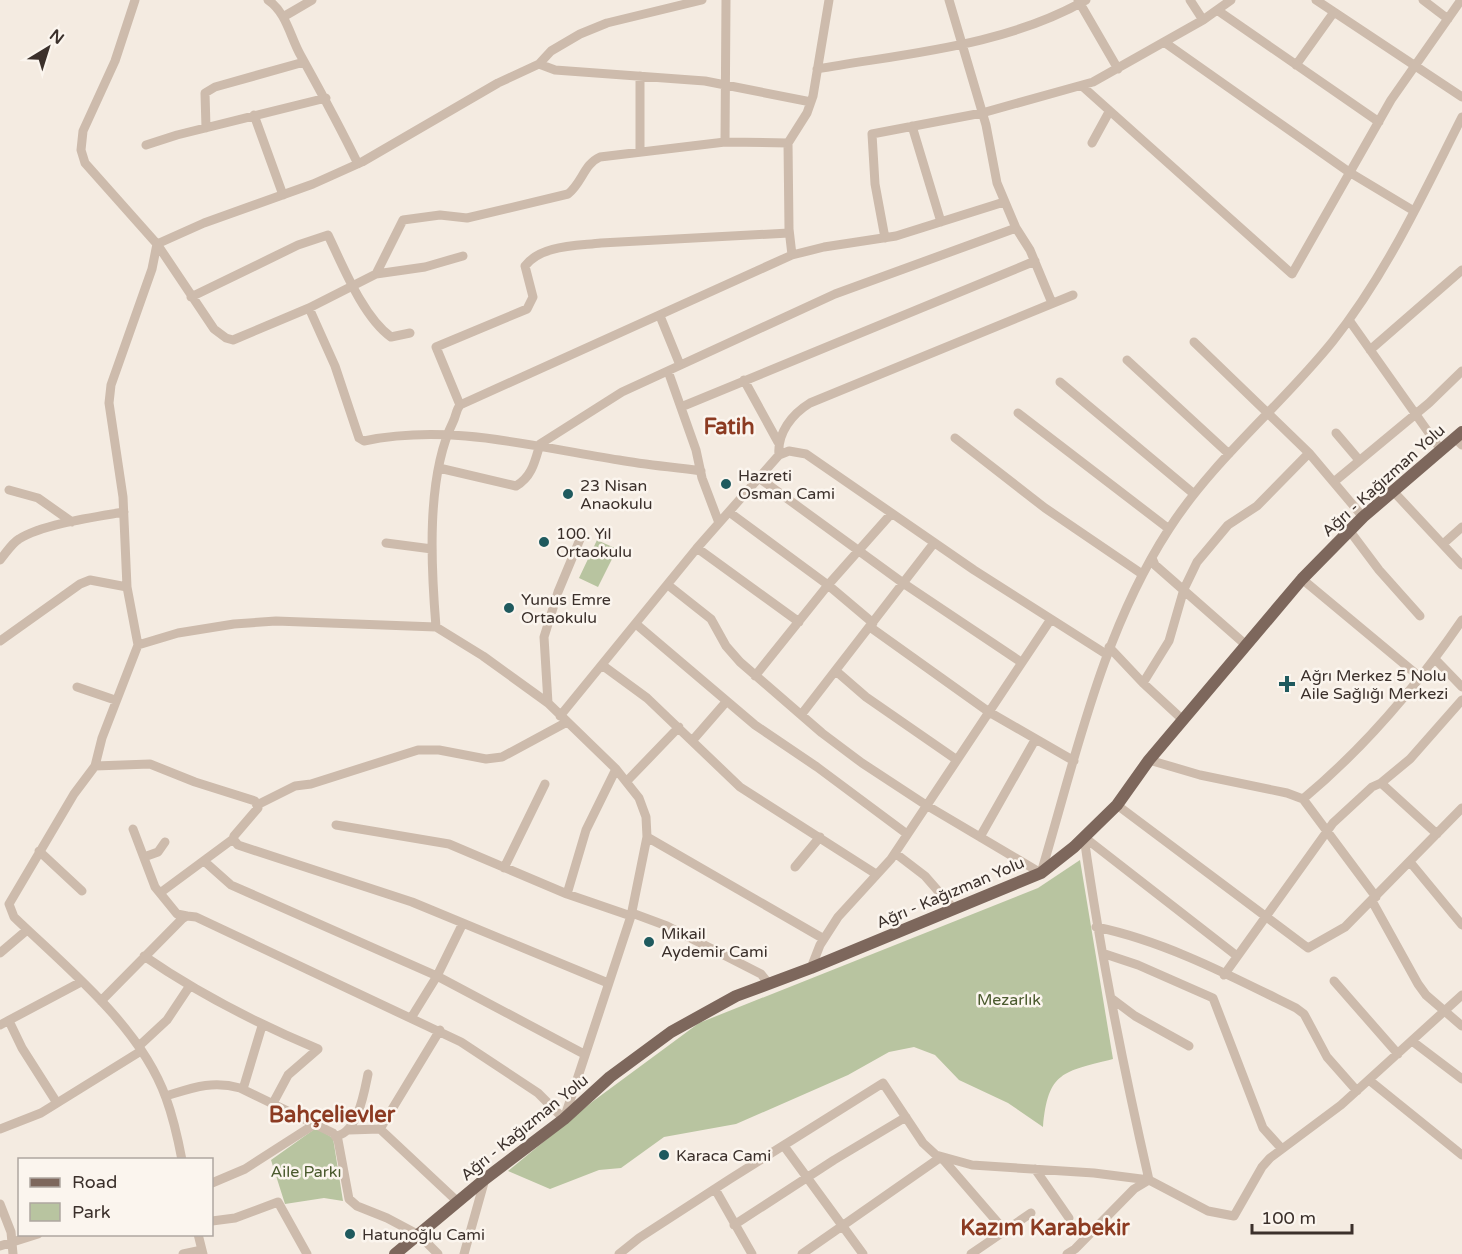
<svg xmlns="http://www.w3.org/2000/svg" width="1462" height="1254" font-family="'Varela Round',sans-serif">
<rect width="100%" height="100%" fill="#f4ebe1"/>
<path fill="#b8c4a0" d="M 597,540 L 617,549 L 598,587 L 579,578 Z
M 1080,860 L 1113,1059 C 1063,1072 1048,1071 1043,1127 L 1008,1103 L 959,1080 L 935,1055 L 914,1047 L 889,1052 L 848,1075 L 736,1124 L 664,1137 L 621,1168 L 599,1170 L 550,1189 L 508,1171 L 592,1102 L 699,1023 L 1038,888 Z
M 316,1128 L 333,1138 L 343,1201 L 324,1198 L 285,1204 L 271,1160 Z"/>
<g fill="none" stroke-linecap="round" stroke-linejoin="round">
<path stroke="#cdbbac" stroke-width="9" d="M 135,0 L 115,61 L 83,131 L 81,150 L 85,163 L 157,244 L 152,269 L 111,385 L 109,403 L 123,497 L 127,587 L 138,645 L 102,738 L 95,766 L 74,794 L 9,904 L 14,917 C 67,968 141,1027 166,1098 C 173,1117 178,1139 182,1160
M 268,0 C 287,13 290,37 301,56 C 321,92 340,127 358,164
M 949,0 L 986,125 L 997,183 L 1016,228 L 1030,250 L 1052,303
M 1078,0 L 1118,69
M 1190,0 L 1203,20
M 1316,0 L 1462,97
M 1423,0 L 1448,19
M 1217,10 L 1379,122
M 283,17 L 312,0
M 1164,42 L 1349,172 L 1414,211
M 539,64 L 555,70 L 705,81 L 811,102
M 1296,65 L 1334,12
M 817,69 C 908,53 1005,46 1086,0
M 1082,86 L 1292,274 L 1391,100 L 1461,0
M 254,115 L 283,195
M 912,126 L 941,222
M 206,128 L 205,93 L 215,87 L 304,62
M 725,142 L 726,0
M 1092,143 L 1109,112
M 146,145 L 177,135 L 326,98
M 640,152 L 640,76
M 885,238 L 875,184 L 872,134 L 982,113 L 1093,82 L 1203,20 L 1231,0
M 792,255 L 789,229 L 788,143 L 807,113 L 813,96 L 829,0
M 463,256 L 425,267 L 376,274 L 309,308 L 233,340 L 226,338 L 214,329 L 157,244 L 204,223 L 313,184 L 362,162 L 498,83 L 539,64 L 551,51 L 580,34 L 607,23 L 702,0
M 376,274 L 403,220 L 440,215 L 467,218 L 568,194 C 582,183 584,164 600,157 L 725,142 L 788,143
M 191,297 L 298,245 L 328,235 C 343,266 363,317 391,337 L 410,333
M 309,308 L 335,366 L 359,438 L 364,441 C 451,423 534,447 619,460 C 646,465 674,467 701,471
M 660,316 L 680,365
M 1349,320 L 1441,450
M 1194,342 L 1309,453 L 1363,517
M 1370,350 L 1462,270
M 1127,360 L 1229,454
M 668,371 L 696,450 L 702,478 L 719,523
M 744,380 L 778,442
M 1060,382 L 1194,494
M 460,405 L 436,347 L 527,309 L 533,297 L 525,266 C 541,245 576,246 601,243 L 789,233
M 681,407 L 1035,261
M 1018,413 L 1169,529
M 1336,433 L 1359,460
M 955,438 L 1045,508 L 1142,574
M 1455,438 L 1462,445
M 779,455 C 777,433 792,414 810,403 L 1073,295
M 439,468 L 516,486 C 532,477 535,461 540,444 L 622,392 L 835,294 L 1016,228
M 759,478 L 903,583 L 1021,662
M 1335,481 L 1429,403 L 1462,371
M 9,490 L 38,498 L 72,522
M 1393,491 L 1462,565
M 729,512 L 828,585 L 873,623
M 1349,530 L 1379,570 L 1420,616
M 386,543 L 432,549
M 1443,544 L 1462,527
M 697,548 L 799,622
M 1152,558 L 1155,565 L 1246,645
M 0,560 C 6,553 12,543 19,539 C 43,524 95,517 124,512
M 1302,579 L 1421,678
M 668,585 L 711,619 L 726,646 L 740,662 L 822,733 L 862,763 L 926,805 L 1041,873 C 1076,756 1102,632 1169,529 C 1214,459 1281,406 1333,341 C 1387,273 1423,194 1462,117
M 636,624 L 755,725 L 817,767 L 907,834
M 436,627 C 431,566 426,477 453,422 C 456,416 456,410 460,405 L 792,255 L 824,247 L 896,236 L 1004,202
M 870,627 L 989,712 L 1074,761
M 0,641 L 80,584 L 90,580 L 127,587
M 1109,647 L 1143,683 L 1183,720
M 1436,660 L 1462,687
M 602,665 L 647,698 L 740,787 L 876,874
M 836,671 L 866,697 L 957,760
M 755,676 L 828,585 L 891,514
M 1143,683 L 1169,641 L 1184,589 L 1197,562 L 1228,525 L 1257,506 L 1309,453
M 77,687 L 115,700
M 548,703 L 544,637 L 558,592 L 583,532
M 801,715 L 934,543
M 560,716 L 697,548 L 779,455 L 789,451 L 806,454 L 974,570 L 1106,654
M 692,741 L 726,702
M 1149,760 L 1200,775 L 1287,793 L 1303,799 C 1364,748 1417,686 1462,620
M 95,766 L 150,764 L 195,782 L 255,801 L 258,808 L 234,836 L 233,839 L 238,845 L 412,902 L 608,983
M 627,781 L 679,727
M 1381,783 L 1437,834
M 1303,799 L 1376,897
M 257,805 L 295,786 L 311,784 L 418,750 L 439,750 L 486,759 L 502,757 L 567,722
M 1117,805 L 1308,948 L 1345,927 L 1462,808
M 336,825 L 449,844 L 567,894 L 631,916
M 133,829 L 155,887 L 177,914 L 187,916
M 647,837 L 824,939
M 980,837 L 1035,740
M 1084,837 L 1237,956
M 39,851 L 82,891
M 895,853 L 925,876 L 953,908
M 144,857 L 158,852 L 165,842
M 204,861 L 231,885 L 437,976 L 584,1054
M 1410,862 L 1462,925
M 795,867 L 820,837
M 504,868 L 545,784
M 160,893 L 233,839
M 567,894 L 586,830 L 616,769
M 1372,901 L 1418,984 L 1426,995 L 1462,1026
M 632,913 L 667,926 L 761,974 L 769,984
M 1096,927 C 1165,941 1233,977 1296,1008 L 1304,1014 L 1327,1057 L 1357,1091
M 0,953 L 27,930
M 1105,954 L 1138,965 L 1213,998 L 1263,1128 L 1282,1149
M 144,956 C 199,994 256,1023 318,1049 L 288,1075 L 273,1103
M 811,968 L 820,945 L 838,917 L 891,859 L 1051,619
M 1224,975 L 1333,823 L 1372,787 L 1381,783 L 1410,759 L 1462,700
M 1334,981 L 1398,1054
M 1111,998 L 1135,1016 L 1189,1046
M 101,1001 L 182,919 L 187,916 L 196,917 L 461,1042 L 538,1093 L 564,1119 L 631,916 L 647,837 L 646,817 L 639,798 L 616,769 L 548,703 L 483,656 L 436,627 L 276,621 L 234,624 L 178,633 L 138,645
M 411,1018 L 437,976 L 463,923
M 9,1021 L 22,1048 L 57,1103
M 0,1025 L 81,982
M 1412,1041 L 1462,1079
M 139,1046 L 167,1020 L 189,987
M 1369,1080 L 1462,1155
M 243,1089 L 262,1026
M 166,1096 C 192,1088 212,1080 240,1088 L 333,1133 L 338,1140 L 349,1199 L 357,1206 L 387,1218 L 419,1235 L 438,1254
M 0,1129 L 41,1113 L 141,1051
M 380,1129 L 440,1030
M 349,1130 L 380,1129 L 458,1202
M 337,1136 C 358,1131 364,1093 368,1074
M 784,1146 L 863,1254
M 1035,1169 L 1069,1218
M 212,1183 L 245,1169 L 315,1124
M 715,1189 L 752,1254
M 0,1204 L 11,1232 L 13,1254
M 212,1221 L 235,1218 L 278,1202 L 307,1254
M 734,1225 L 834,1160 L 906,1117
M 198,1234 L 203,1254
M 0,1246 L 38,1234
M 183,1254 L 202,1250
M 464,1254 L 485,1179
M 619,1254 L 639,1238 L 730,1179 L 883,1083 L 923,1143 L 936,1155 L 972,1165 L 1094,1173 L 1149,1180 L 1208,1211 L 1234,1216 L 1262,1167 L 1270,1158 L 1341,1105 L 1462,995
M 802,1254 L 941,1157 L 1005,1231
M 971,1254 L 1031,1213
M 1067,1254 L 1075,1249 L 1134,1189 L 1149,1180 C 1123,1066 1100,952 1084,837"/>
<path stroke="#7d675c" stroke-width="12" d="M 395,1254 L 485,1179 L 564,1119 L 610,1077 L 671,1032 L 736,996 L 811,968 L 1041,873 L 1074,847 L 1117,805 L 1149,760 L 1302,579 L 1363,517 L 1462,432"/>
</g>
<g fill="#1f5a5e" stroke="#fbf5ee" stroke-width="2">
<circle cx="726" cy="484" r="6"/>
<circle cx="568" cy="494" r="6"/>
<circle cx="544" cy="542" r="6"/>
<circle cx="509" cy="608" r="6"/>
<path d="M1284 675h6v6h6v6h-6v6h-6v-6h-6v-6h6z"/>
<circle cx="649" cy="942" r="6"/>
<circle cx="664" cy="1155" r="6"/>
<circle cx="350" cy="1234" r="6"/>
</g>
<g text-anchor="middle" stroke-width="5" stroke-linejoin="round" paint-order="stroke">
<g font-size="16" fill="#3b302b" stroke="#fbf5ee" text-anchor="start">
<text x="738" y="481">Hazreti<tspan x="738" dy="18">Osman Cami</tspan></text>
<text x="580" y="491">23 Nisan<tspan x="580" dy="18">Anaokulu</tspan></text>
<text x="556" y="539">100. Yıl<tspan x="556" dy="18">Ortaokulu</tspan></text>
<text x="521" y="605">Yunus Emre<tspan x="521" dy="18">Ortaokulu</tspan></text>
<text x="1300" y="681">Ağrı Merkez 5 Nolu<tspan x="1300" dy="18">Aile Sağlığı Merkezi</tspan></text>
<text x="661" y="939">Mikail<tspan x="661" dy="18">Aydemir Cami</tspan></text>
<text x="676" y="1161">Karaca Cami</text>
<text x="362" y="1240">Hatunoğlu Cami</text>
</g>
<g font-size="16" fill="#3b302b" stroke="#fbf5ee">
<text transform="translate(1383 480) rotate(-42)" y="6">Ağrı - Kağızman Yolu</text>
<text transform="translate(950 892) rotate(-23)" y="6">Ağrı - Kağızman Yolu</text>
<text transform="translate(524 1127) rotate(-39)" y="6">Ağrı - Kağızman Yolu</text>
</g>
<g font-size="16" fill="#4a5a2e" stroke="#fbf5ee">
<text x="1009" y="1005">Mezarlık</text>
<text x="306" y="1177">Aile Parkı</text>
</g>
<g font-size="22" font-weight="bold" fill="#8c3b22" stroke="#fbf5ee">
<text x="729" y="434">Fatih</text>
<text x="332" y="1122">Bahçelievler</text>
<text x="1045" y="1235">Kazım Karabekir</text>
</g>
</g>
<rect x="18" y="1158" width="195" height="78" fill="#fbf5ee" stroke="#aea6a0" stroke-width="1.5"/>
<rect x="30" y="1178" width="30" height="9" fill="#7d675c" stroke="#aea6a0" stroke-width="1.5"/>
<text x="72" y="1188" font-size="18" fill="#3b302b">Road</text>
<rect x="30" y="1203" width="30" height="18" fill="#b8c4a0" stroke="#aea6a0" stroke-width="1.5"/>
<text x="72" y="1218" font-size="18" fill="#3b302b">Park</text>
<g transform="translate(48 48) rotate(38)" stroke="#fbf5ee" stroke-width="4.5" paint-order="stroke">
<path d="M0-4.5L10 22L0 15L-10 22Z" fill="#3b302b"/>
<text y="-9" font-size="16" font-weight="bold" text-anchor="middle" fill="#3b302b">N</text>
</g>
<path d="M1252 1224v9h100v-9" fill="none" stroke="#3b302b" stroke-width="3"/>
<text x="1261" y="1224" font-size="18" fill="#3b302b" stroke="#fbf5ee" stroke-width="4.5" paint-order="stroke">100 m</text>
</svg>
